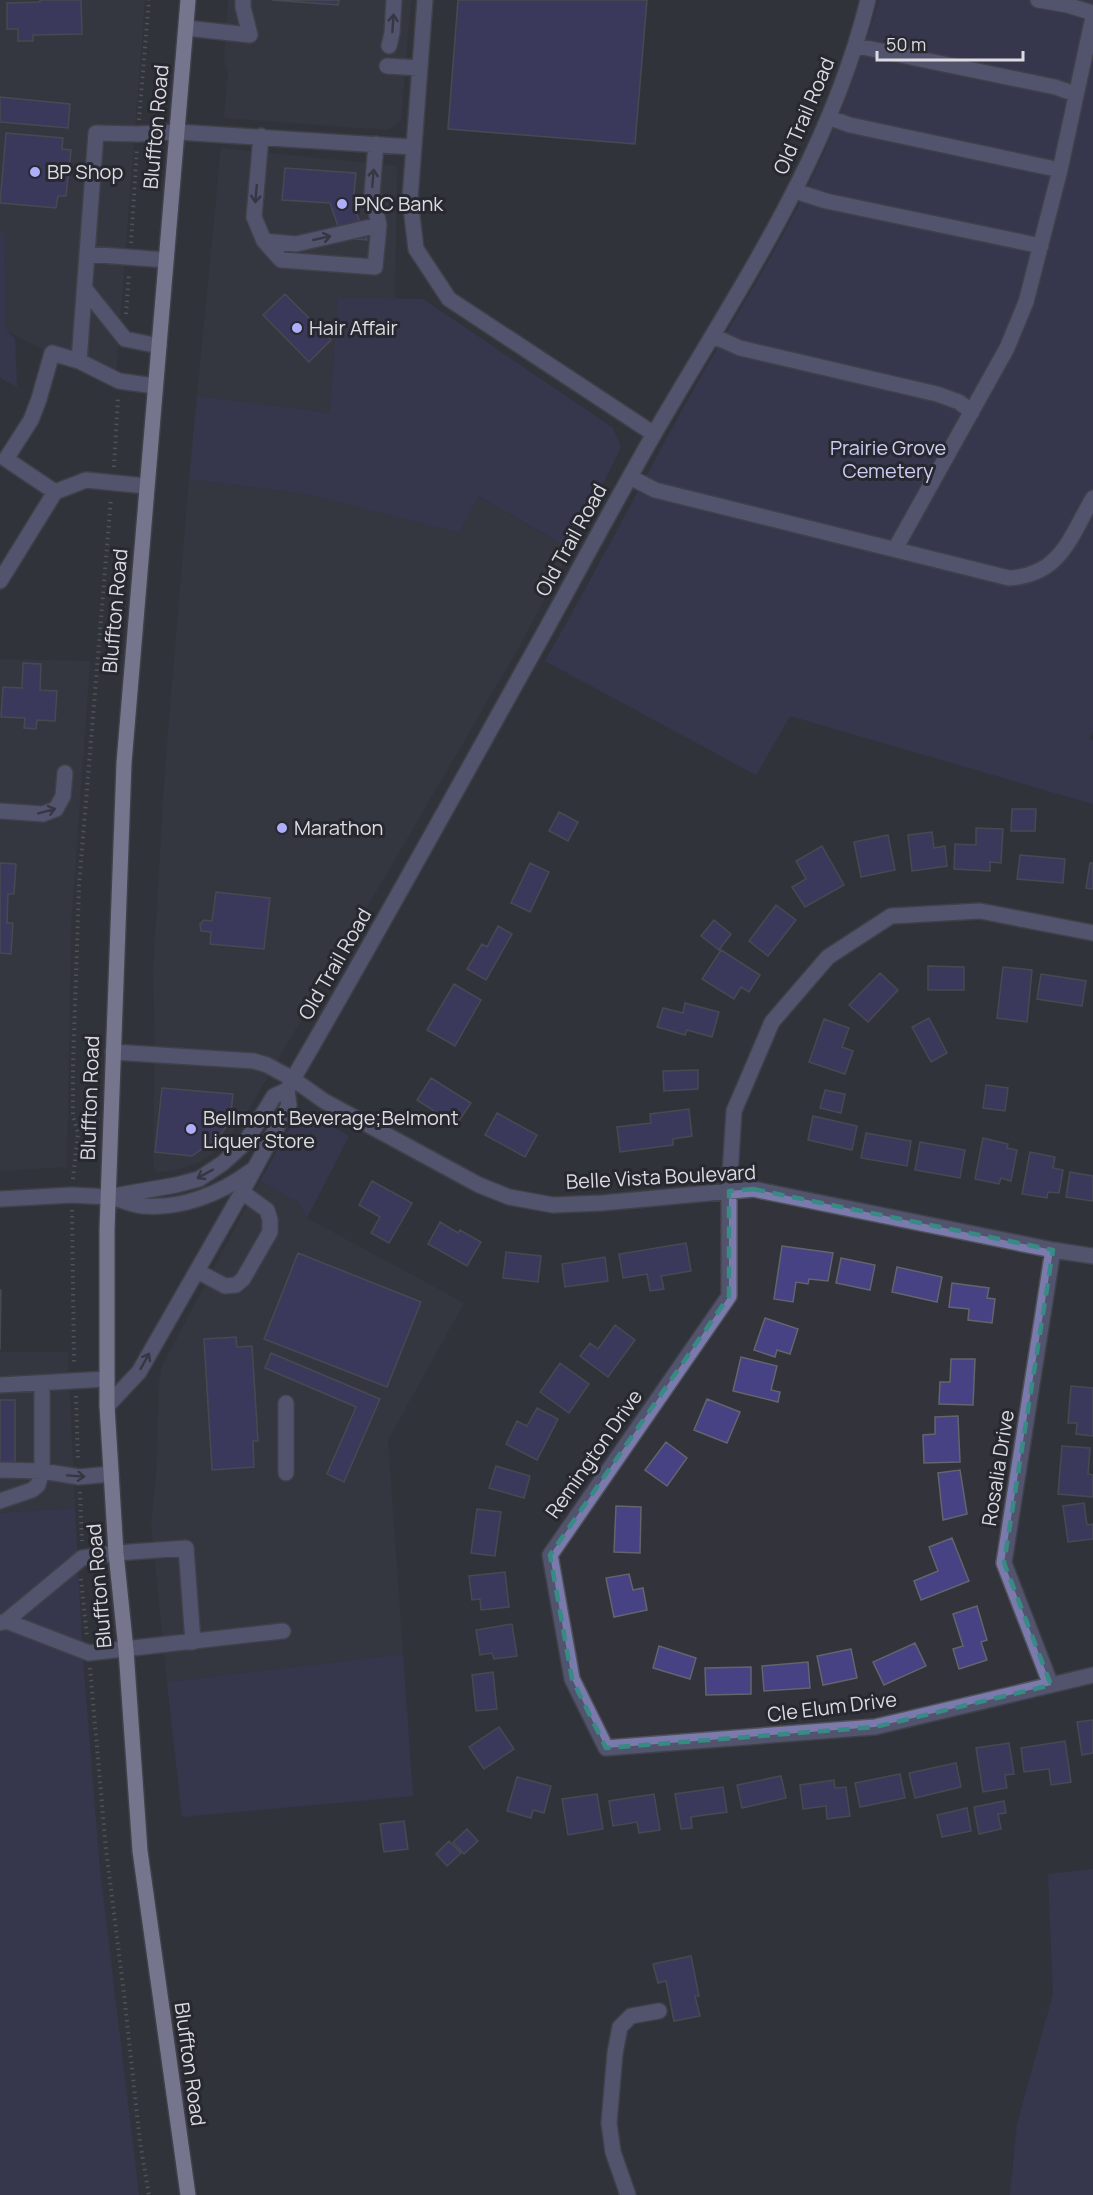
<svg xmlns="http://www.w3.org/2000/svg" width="1093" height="2195" font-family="Manrope,sans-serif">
<rect width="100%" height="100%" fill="#32333b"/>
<path fill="#393a48" d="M 0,0 L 145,0 L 115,385 L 6,331 L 5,235 L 0,232 Z
M 228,0 L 411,0 L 401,120 L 388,130 L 224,118 L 228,73 L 224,60 Z
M 221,148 L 397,166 L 395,299 L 338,298 L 330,413 L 197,396 Z
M 189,479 L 314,495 L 477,496 L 571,549 L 519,647 L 252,1104 L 223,1146 L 198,1163 L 172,1171 L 156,1172 L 153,1162 L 155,1037 L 153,973 L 165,769 Z
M 0,659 L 90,661 L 71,926 L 67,1167 L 0,1171 Z
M 260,1181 L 298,1202 L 307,1218 L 464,1303 L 388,1440 L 403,1654 L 167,1682 L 151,1522 L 156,1478 L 159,1382 L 162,1366 Z
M 0,1352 L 68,1352 L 75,1508 L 0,1513 Z"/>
<path fill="#3c3c65" d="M 879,0 L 1093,0 L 1093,732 L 1089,739 L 1093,740 L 1093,804 L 790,716 L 756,775 L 545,661 C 598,568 647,473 699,380 C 730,326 763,273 792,218 C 829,149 857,76 879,0 Z
M 0,232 L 5,234 L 6,330 L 15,339 L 17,388 L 0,377 Z
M 338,298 L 423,299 L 613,428 L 621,447 L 571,549 L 478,496 L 459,533 L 314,495 L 189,479 L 197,396 L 330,413 Z
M 312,1115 L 349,1136 L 307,1218 L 298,1202 L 260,1181 L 295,1119 Z
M 75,1508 L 83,1660 L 100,1870 L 139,2195 L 0,2195 L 0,1513 Z
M 403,1654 L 413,1796 L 182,1817 L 167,1682 Z
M 1093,1869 L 1093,2195 L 1010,2195 L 1017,2124 L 1053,1994 L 1048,1874 Z"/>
<path fill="#464284" stroke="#63646c" stroke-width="1.5" d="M 40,0 L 81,0 L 82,34 L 33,35 L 33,41 L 18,41 L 18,29 L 7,29 L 7,3 L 40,2 Z
M 272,0 L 339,0 L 338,5 Z
M 458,0 L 647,0 L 635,144 L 448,129 Z
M 0,97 L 70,104 L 68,128 L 0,122 Z
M 6,133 L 63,138 L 62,149 L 71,150 L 66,196 L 58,196 L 56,208 L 0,203 Z
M 285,168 L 356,173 L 353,204 L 367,240 L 342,238 L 330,203 L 282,200 Z
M 285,294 L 331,340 L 309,362 L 263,315 Z
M 23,663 L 41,664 L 40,690 L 57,691 L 55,721 L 37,720 L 36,729 L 24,728 L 25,718 L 1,717 L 3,687 L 22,688 Z
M 1012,809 L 1036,809 L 1035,831 L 1011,831 Z
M 559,812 L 578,822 L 568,841 L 549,831 Z
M 976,828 L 1003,829 L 1001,863 L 990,862 L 990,871 L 954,869 L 955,844 L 976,845 Z
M 932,832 L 934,848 L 945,846 L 947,866 L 912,871 L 908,835 Z
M 888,835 L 895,870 L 861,877 L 854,842 Z
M 822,846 L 844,885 L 805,907 L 792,887 L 806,879 L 796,861 Z
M 1020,855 L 1065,859 L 1063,883 L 1017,879 Z
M 0,863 L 16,864 L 14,894 L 8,894 L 7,923 L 13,923 L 11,954 L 0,953 Z
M 530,863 L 549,872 L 530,912 L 511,903 Z
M 1090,863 L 1093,863 L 1093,889 L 1086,888 Z
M 216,892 L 270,898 L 264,949 L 210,944 L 211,932 L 201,931 L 200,924 L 204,920 L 212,921 Z
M 776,905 L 796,920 L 768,956 L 749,941 Z
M 714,920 L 731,934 L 719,950 L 701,936 Z
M 498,926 L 512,934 L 486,980 L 467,969 L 482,944 L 487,947 Z
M 721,950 L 760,975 L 749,992 L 741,987 L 734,999 L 702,979 Z
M 928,966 L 964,967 L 964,990 L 928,990 Z
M 1003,967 L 1032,970 L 1027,1022 L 997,1018 Z
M 880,973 L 898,990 L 868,1022 L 849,1005 Z
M 1041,974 L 1086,981 L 1082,1006 L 1037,999 Z
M 454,984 L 481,1000 L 455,1046 L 427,1030 Z
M 685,1003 L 719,1012 L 712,1037 L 687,1030 L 685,1035 L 657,1027 L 663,1008 L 683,1013 Z
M 929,1018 L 947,1053 L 931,1062 L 912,1027 Z
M 824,1019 L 849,1028 L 842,1047 L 853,1051 L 845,1074 L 809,1062 Z
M 698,1070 L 698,1089 L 664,1091 L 663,1071 Z
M 431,1078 L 471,1103 L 456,1125 L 417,1100 Z
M 986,1085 L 1008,1088 L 1005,1111 L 983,1108 Z
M 162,1088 L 233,1094 L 230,1121 L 219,1137 L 192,1156 L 155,1152 Z
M 825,1090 L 845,1094 L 841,1113 L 820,1108 Z
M 689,1109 L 692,1136 L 673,1139 L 673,1145 L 620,1152 L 617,1127 L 651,1123 L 650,1114 Z
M 497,1113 L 537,1135 L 525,1157 L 485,1135 Z
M 813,1116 L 857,1126 L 852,1150 L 808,1140 Z
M 866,1133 L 911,1141 L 907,1166 L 861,1158 Z
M 983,1138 L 1008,1144 L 1007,1148 L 1017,1150 L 1011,1181 L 1001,1178 L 999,1184 L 975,1179 Z
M 920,1142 L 965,1150 L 960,1178 L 915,1170 Z
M 1030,1152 L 1055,1157 L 1053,1168 L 1063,1170 L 1059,1193 L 1048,1192 L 1047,1198 L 1022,1194 Z
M 1070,1172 L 1093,1176 L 1093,1201 L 1066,1197 Z
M 372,1181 L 412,1203 L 389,1243 L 371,1233 L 380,1217 L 359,1205 Z
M 440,1222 L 458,1233 L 460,1230 L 481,1242 L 467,1266 L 428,1244 Z
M 686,1243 L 691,1271 L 661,1276 L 664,1289 L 650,1291 L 647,1274 L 623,1278 L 619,1254 Z
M 782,1246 L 833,1253 L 828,1281 L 809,1279 L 808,1284 L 796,1282 L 793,1302 L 774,1299 Z
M 506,1252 L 541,1256 L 538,1282 L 503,1278 Z
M 298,1253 L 421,1302 L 387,1387 L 264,1339 Z
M 605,1257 L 608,1281 L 565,1287 L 562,1264 Z
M 841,1258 L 875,1265 L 870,1290 L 836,1283 Z
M 897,1267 L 942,1277 L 937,1302 L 892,1292 Z
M 952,1283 L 989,1288 L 987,1298 L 995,1299 L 992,1323 L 968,1320 L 969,1309 L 949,1307 Z
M 0,1290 L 1,1290 L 0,1350 Z
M 765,1318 L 798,1329 L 790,1354 L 777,1350 L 775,1357 L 754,1350 Z
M 615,1325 L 635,1340 L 608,1377 L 580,1356 L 590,1343 L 598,1349 Z
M 236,1337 L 237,1347 L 252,1346 L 258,1441 L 253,1441 L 254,1467 L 212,1470 L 204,1339 Z
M 271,1353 L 380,1399 L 344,1482 L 327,1474 L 356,1407 L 265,1368 Z
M 741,1357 L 777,1366 L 771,1390 L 780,1392 L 778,1402 L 733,1391 Z
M 951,1359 L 975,1359 L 973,1405 L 939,1404 L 940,1382 L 950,1382 Z
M 560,1363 L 589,1384 L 569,1413 L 540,1392 Z
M 1071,1386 L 1093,1388 L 1093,1436 L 1076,1434 L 1077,1423 L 1068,1423 Z
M 707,1399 L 740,1412 L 727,1443 L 694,1430 Z
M 0,1400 L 15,1400 L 15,1462 L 0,1462 Z
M 537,1408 L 558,1419 L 537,1460 L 506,1444 L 517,1421 L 527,1426 Z
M 958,1416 L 960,1462 L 924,1463 L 923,1435 L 935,1434 L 935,1417 Z
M 666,1442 L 687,1458 L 667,1486 L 645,1470 Z
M 1062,1446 L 1090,1448 L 1088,1474 L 1093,1475 L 1093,1497 L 1058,1494 Z
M 496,1466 L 530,1476 L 524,1498 L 489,1488 Z
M 960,1470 L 967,1514 L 943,1520 L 938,1473 Z
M 1084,1503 L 1087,1525 L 1093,1524 L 1093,1539 L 1068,1542 L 1063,1506 Z
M 616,1506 L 641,1507 L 640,1553 L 614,1552 Z
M 477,1509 L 501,1512 L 495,1556 L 471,1553 Z
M 952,1538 L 969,1581 L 921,1600 L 914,1581 L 938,1571 L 929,1547 Z
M 505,1572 L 509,1607 L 481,1610 L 480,1599 L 472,1600 L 469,1576 Z
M 629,1574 L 633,1590 L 643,1588 L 647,1610 L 614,1617 L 606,1578 Z
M 977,1606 L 987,1640 L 981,1642 L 987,1660 L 959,1669 L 953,1649 L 963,1646 L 953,1614 Z
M 512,1624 L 517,1656 L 494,1659 L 492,1653 L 480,1655 L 476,1630 Z
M 915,1643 L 926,1666 L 884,1685 L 873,1662 Z
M 659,1646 L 696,1658 L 690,1679 L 653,1668 Z
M 851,1649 L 857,1678 L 823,1685 L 817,1656 Z
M 808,1662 L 810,1688 L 764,1691 L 762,1666 Z
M 751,1667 L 751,1694 L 706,1695 L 705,1668 Z
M 493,1672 L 497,1709 L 476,1711 L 472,1675 Z
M 1093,1720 L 1093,1753 L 1082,1755 L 1077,1722 Z
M 499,1727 L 514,1749 L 484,1769 L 469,1747 Z
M 1065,1741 L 1071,1782 L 1051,1785 L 1049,1769 L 1024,1772 L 1021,1748 Z
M 1009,1743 L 1014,1774 L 1005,1775 L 1007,1788 L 983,1792 L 976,1748 Z
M 956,1763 L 961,1787 L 915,1798 L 909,1773 Z
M 900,1774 L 905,1798 L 860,1807 L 855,1783 Z
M 781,1776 L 786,1798 L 742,1808 L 737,1785 Z
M 517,1777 L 551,1786 L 544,1813 L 533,1810 L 531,1818 L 507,1811 Z
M 834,1780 L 835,1788 L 846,1787 L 850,1816 L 827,1819 L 826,1806 L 803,1809 L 800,1785 Z
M 723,1787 L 727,1812 L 691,1817 L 692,1828 L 681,1829 L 675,1794 Z
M 597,1794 L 603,1829 L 568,1835 L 562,1799 Z
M 654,1794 L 660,1830 L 639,1833 L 637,1822 L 613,1826 L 609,1801 Z
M 1004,1801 L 1006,1813 L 998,1814 L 1001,1829 L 979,1834 L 974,1807 Z
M 967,1808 L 971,1831 L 942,1837 L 937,1815 Z
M 404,1821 L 408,1849 L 384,1852 L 380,1824 Z
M 467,1829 L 478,1841 L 464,1854 L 453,1842 Z
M 449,1841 L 461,1853 L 447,1866 L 436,1854 Z
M 691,1956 L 699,1996 L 695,1996 L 700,2016 L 674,2021 L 666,1981 L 658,1983 L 653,1964 Z"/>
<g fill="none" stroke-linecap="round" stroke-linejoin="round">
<defs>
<path id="minor" d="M 425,0 L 410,199 L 416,249 L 449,299 L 654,434
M 1038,0 L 1067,5 L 1093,13
M 186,28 L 250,35 L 243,7 L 243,0
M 389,46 L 392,33 L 394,0
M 857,46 L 1055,87 L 1075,94
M 387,66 L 420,68
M 830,118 L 850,125 L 1060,170
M 261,136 L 254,217 L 264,241 L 281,260 L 375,267 L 379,225 L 372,193 L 376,144
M 795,191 L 826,201 L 1041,246
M 264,241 L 296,244 L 379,225
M 87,254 L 166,260
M 85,289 L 125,339 L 159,346
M 713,336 L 740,348 L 937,394 L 959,402 L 972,412
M 79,361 L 119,381 L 155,386
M 630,477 L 655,490 L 1009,578 C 1061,575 1070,537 1093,498
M 146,486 L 86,480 L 55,492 L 6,459 L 31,420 L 39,399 L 52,353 L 79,361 L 96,133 L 138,134 L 177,132 L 413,147
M 895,549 L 1007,348 L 1026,302 L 1060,170 L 1093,17
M 0,581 L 55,492
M 0,811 L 43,814 L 56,809 L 63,796 L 65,773
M 1093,933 L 980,911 L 891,916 L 828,957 L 772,1022 L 734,1111 L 729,1191 L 729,1296 L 550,1555 L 572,1679 L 606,1748 L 875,1727 L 1093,1675
M 113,1052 L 254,1061 L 267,1065 L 293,1079 L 324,1101 L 479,1185 L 509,1197 L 553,1205 L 602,1203 L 753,1189 L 1053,1250 L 1093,1256
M 111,1197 C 121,1200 132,1205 143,1206 C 182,1209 220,1194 251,1171
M 0,1199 L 72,1195 L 108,1197 L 176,1185 L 199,1179 L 223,1163 L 245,1143 L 274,1096 L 287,1090
M 197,1271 L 225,1286 L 236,1285 L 243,1279 L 270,1232 L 270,1220 L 267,1210 L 242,1192
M 0,1385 L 107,1379
M 107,1406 L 139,1372 L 242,1192 L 289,1105 L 287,1090 L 293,1079 C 374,940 451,800 529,660 C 571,585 611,509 654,434 C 735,294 829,159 868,0
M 0,1470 L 42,1471 L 79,1477 L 111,1474
M 286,1473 L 286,1403
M 0,1501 L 32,1490 L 38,1485 L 42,1471 L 42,1384
M 6,1621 L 82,1558 L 116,1553 L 186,1548 L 193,1642
M 0,1623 L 6,1621 L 89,1653 L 283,1631
M 1051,1685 L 1004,1563 L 1053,1250
M 628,2195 L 613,2152 L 609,2123 L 615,2053 L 620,2027 L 631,2016 L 659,2011"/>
<path id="major" d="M 188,2195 L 140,1851 L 126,1650 L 116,1553 L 107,1406 L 107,1229 L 124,763 L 188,0"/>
</defs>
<use href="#minor" stroke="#505159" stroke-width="18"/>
<use href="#major" stroke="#505159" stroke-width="18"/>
<path stroke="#77777e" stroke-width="4" stroke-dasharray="1.5 4.5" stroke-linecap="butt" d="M 139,120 L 149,0
M 131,243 L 137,148
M 126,314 L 129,274
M 114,467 L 118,397
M 73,1179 L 78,1133 L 73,1116 L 73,1067 L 79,886 L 111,498
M 72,1210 L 74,1364
M 76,1396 L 78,1460
M 80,1492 L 82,1541
M 81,1579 L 87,1637
M 90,1668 L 106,1849 L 124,1994 L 140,2142 L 149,2195"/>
<use href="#minor" stroke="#7a7aac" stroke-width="15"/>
<use href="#major" stroke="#c7c8f1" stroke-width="15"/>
</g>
<defs><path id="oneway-shaft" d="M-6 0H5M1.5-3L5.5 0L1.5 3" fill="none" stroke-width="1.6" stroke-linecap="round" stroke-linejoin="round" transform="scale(1.5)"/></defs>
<g stroke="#3c3d4f">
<use href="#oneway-shaft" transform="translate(393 23) rotate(-86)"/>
<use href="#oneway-shaft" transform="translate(373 178) rotate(-85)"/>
<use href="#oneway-shaft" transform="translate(256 194) rotate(95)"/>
<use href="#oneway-shaft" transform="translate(322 238) rotate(-13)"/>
<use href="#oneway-shaft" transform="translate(47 811) rotate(-15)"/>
<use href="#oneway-shaft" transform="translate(205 1174) rotate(151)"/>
<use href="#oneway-shaft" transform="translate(145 1361) rotate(-61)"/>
<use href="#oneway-shaft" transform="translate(76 1476) rotate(4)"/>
</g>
<path d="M0 0H1093V2195H0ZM 753,1189 L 1053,1250 L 1004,1563 L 1051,1685 L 875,1727 L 606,1748 L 572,1679 L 550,1555 L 729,1296 L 729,1191 Z" fill="#32333b" fill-opacity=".55" fill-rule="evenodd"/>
<path fill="none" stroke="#388a85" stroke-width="4.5" stroke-dasharray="12 8" stroke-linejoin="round" d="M 753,1189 L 1053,1250 L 1004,1563 L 1051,1685 L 875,1727 L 606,1748 L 572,1679 L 550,1555 L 729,1296 L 729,1191 Z"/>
<g fill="#aeaefb" stroke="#282930" stroke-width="2">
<circle cx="35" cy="172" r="6"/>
<circle cx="342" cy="204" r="6"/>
<circle cx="297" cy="328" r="6"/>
<circle cx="282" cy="828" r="6"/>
<circle cx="191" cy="1129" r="6"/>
</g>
<g text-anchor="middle" stroke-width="6" stroke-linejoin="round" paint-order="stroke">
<g font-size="20" fill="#dbdbe1" stroke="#282930">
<text transform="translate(804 116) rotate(-67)" y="7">Old Trail Road</text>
<text transform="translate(156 127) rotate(-85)" y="7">Bluffton Road</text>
<text transform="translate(571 540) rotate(-61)" y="7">Old Trail Road</text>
<text transform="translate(115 611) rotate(-85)" y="7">Bluffton Road</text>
<text transform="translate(335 964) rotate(-60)" y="7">Old Trail Road</text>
<text transform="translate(90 1098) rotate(-88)" y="7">Bluffton Road</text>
<text transform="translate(661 1177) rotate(-3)" y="7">Belle Vista Boulevard</text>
<text transform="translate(594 1454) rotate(-55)" y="7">Remington Drive</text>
<text transform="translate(998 1468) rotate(-81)" y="7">Rosalia Drive</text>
<text transform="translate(99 1586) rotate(-95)" y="7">Bluffton Road</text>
<text transform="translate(832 1707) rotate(-7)" y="7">Cle Elum Drive</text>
<text transform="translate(190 2064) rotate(82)" y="7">Bluffton Road</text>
</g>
<g font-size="20" fill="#dbdbe1" stroke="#282930" text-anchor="start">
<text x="47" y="179">BP Shop</text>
<text x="354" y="211">PNC Bank</text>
<text x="309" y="335">Hair Affair</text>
<text x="294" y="835">Marathon</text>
<text x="203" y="1125">Bellmont Beverage;Belmont<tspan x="203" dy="23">Liquer Store</tspan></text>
</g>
<g font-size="20" fill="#cccef6" stroke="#282930">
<text x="888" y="455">Prairie Grove<tspan x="888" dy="23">Cemetery</tspan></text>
</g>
</g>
<path d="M877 51v9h146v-9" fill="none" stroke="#dbdbe1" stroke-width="3"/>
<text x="886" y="51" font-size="18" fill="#dbdbe1" stroke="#282930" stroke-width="4.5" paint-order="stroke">50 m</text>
</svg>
